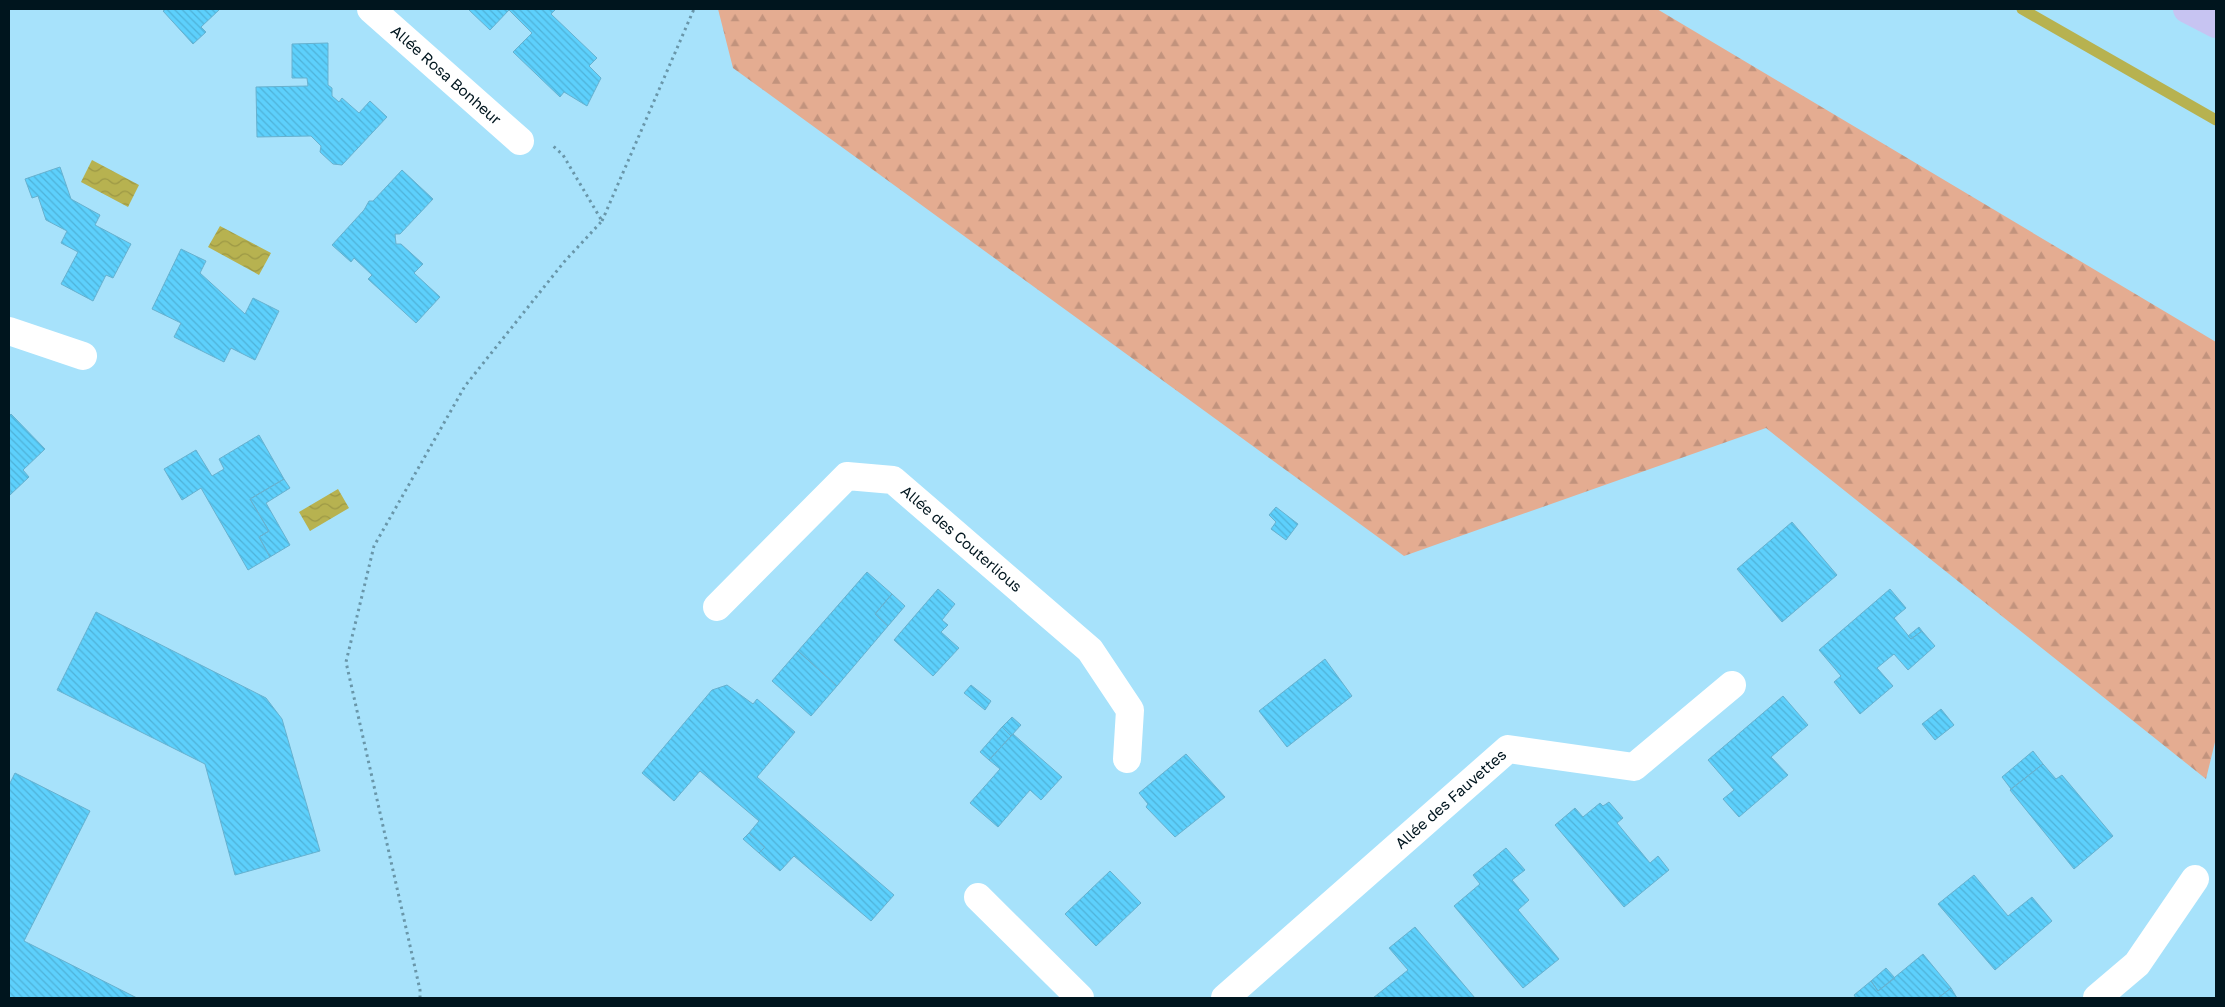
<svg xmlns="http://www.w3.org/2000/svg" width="2225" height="1007" font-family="'Golos Text',sans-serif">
<defs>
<pattern id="forest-firs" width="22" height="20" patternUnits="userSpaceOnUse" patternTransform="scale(1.25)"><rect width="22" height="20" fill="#e4ac91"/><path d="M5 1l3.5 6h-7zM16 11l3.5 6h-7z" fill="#c2937d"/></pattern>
<pattern id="water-waves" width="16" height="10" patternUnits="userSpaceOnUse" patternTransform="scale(1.25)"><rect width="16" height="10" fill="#b7b250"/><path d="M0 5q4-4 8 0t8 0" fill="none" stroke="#9c9845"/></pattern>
<pattern id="building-back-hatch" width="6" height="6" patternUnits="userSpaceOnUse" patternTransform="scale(1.25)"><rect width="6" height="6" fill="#5dd0fc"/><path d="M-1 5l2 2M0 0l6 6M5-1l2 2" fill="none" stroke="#4fb2d8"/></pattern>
</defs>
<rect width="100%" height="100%" fill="#a7e2fb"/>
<path fill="url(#forest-firs)" d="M 718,9 L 1657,9 L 2216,342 L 2216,738 L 2206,779 L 1766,428 L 1404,556 L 733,68 Z"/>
<path fill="url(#water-waves)" d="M 92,160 L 139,185 L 128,207 L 81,182 Z
M 220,226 L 271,253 L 259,275 L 208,247 Z
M 338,489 L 349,508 L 310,531 L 299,512 Z"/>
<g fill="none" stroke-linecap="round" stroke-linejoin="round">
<path stroke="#b7b250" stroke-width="11" d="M 2022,9 L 2216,120"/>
</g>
<path fill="url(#building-back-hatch)" stroke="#67b1cf" d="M 166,9 L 220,9 L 201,27 L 206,32 L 193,44 L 163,11 Z
M 468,9 L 556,9 L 551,14 L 597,58 L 589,66 L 601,78 L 587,106 L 564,92 L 560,97 L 513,52 L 532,33 L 509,10 L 490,30 Z
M 328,43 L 328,85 L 332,88 L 332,96 L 339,102 L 342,98 L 359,113 L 370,101 L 387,117 L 342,165 L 333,164 L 320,152 L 321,146 L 311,136 L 257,137 L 256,87 L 308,86 L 307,78 L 292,78 L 292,44 Z
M 60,167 L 71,199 L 100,215 L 95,225 L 131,244 L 113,278 L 106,275 L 93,301 L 61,284 L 78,252 L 61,243 L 67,231 L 46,220 L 38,196 L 32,198 L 25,179 Z
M 402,170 L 433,199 L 400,234 L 395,234 L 396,244 L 401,244 L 423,264 L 414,273 L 440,297 L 416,323 L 368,279 L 372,275 L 354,258 L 351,262 L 332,245 L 364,210 L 369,201 L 373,201 Z
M 181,249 L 206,261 L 200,273 L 245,314 L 253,298 L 279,311 L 255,360 L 231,348 L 224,362 L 174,337 L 181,323 L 152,309 Z
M 11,414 L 45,449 L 23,470 L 29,477 L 10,495 L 9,416 Z
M 259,435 L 284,479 L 250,499 L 269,531 L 259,537 L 270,557 L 248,570 L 201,488 L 182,500 L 164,469 L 196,450 L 212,476 L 224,469 L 219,459 Z
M 284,479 L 290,488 L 266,503 L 290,545 L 270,557 L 259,537 L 269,531 L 250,499 Z
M 1276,507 L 1298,524 L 1286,540 L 1271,529 L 1276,522 L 1269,515 Z
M 1792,522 L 1837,575 L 1782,622 L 1737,569 Z
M 867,572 L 892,594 L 875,614 L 888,626 L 837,686 L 798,651 Z
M 938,589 L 955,604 L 942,620 L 948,625 L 941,632 L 959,648 L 933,676 L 894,640 Z
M 1890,589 L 1906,608 L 1894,618 L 1911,639 L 1922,631 L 1935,646 L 1908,670 L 1894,654 L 1877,668 L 1893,686 L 1860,714 L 1834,682 L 1841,676 L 1819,650 Z
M 892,594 L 905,606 L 888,626 L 875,614 Z
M 96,612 L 266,698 L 282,719 L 320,851 L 235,875 L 205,764 L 57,690 Z
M 1919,627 L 1922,631 L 1911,639 L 1908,636 Z
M 798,651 L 837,686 L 811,716 L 772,681 Z
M 1325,659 L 1352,696 L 1287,747 L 1259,711 Z
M 727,685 L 753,704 L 757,699 L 795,732 L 757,777 L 894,895 L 871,921 L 794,856 L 780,871 L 759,853 L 765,847 L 749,833 L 759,821 L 700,771 L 674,801 L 642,773 L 712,690 Z
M 971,685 L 991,701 L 985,710 L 964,693 Z
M 1783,696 L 1808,725 L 1771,757 L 1788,775 L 1739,817 L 1723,799 L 1734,790 L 1708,760 Z
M 1941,709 L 1954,725 L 1935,740 L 1922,724 Z
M 1012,717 L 1021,725 L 1011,736 L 1002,727 Z
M 1002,727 L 1011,736 L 989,760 L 980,752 Z
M 1013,734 L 1062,777 L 1041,800 L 1030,790 L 998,827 L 970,803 L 1000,769 L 989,760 Z
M 2033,751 L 2043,764 L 2011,789 L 2002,777 Z
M 1186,754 L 1225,797 L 1175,837 L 1146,807 L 1148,804 L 1139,793 Z
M 2043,764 L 2056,779 L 2062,775 L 2113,836 L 2074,869 L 2010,790 Z
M 15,773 L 90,811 L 24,941 L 137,998 L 9,998 L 9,785 Z
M 1609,802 L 1623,818 L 1617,823 L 1650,863 L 1658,856 L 1669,870 L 1624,907 L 1555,825 L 1575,808 L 1583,817 L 1600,803 L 1603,806 Z
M 749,833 L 765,847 L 759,853 L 743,839 Z
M 1506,848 L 1525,870 L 1512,880 L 1529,900 L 1518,910 L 1559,959 L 1523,988 L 1454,906 L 1480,884 L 1473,875 Z
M 1110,871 L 1141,903 L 1096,946 L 1065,914 Z
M 1974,875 L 2008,916 L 2032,897 L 2052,921 L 1995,970 L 1938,904 Z
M 1415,927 L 1475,998 L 1373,998 L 1408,970 L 1389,948 Z
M 1923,954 L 1951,988 L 1938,998 L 1856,998 L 1854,995 L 1871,981 L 1878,991 Z
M 1886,968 L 1895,978 L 1878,991 L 1871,981 Z
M 1951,988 L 1957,998 L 1938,998 Z"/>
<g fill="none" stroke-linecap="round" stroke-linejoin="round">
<path stroke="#6996a9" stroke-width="3" stroke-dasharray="2.5 4" stroke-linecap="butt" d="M 602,221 L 694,9
M 420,998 L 420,990 L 346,662 L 374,546 L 465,386 L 564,262 L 602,221 L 563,155 L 552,145"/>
<g stroke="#fff" stroke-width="28">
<path id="s1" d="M 371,9 L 520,141"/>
<path d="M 9,331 L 83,356"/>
<path id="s2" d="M 717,607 L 847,476 L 893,480 L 1090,650 L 1130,710 L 1127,759"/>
<path d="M 978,897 L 1080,998"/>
<path id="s3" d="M 1225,998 L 1508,749 L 1634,767 L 1732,685"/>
<path d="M 2097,998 L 2137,964 L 2195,879"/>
</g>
<path stroke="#c7c4f2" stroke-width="28" d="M 2187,9 L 2216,24"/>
</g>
<g text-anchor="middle" stroke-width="4.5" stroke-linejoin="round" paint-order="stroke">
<g font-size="15" fill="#00151e" stroke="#a7e2fb">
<text dy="5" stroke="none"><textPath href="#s1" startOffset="100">Allée Rosa Bonheur</textPath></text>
<text dy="5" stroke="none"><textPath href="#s2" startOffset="321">Allée des Couterlious</textPath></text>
<text dy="5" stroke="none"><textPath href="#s3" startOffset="301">Allée des Fauvettes</textPath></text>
</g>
</g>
<rect width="2225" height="1007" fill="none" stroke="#00151e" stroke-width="20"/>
</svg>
